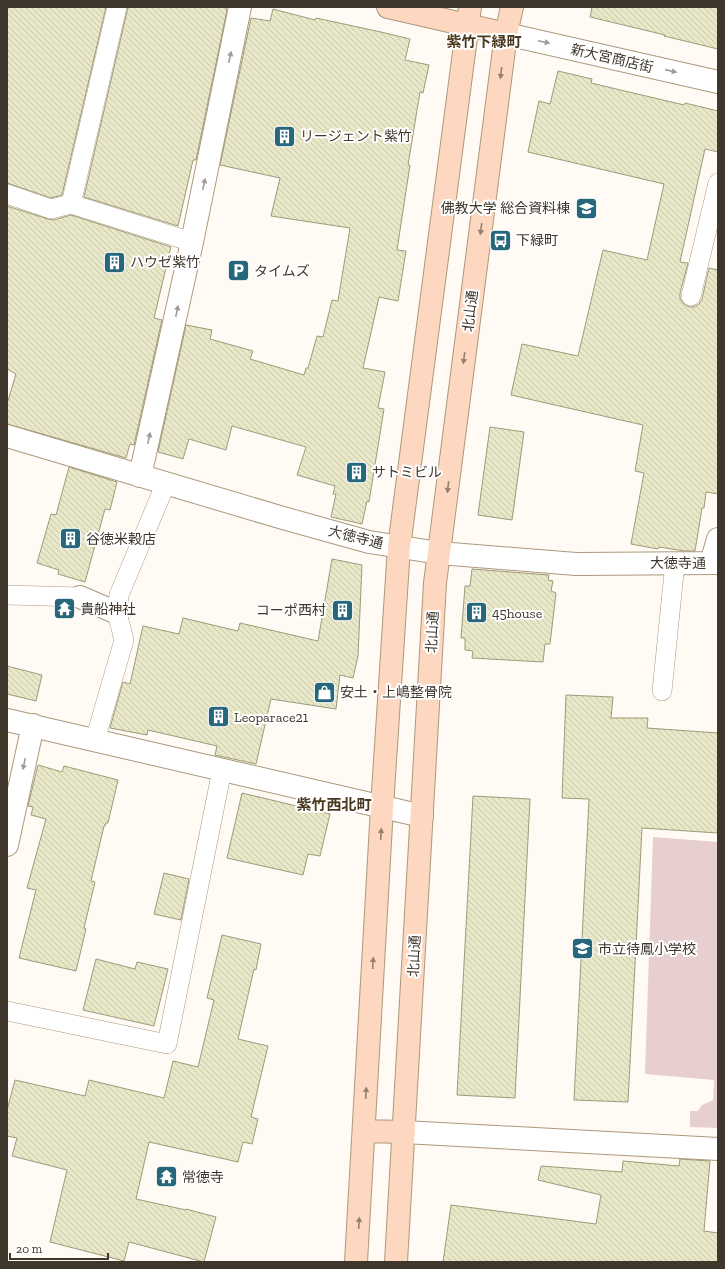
<svg xmlns="http://www.w3.org/2000/svg" width="725" height="1269" font-family="'Zilla Slab','Noto Sans JP',serif">
<defs>
<pattern id="building-back-hatch" width="6" height="6" patternUnits="userSpaceOnUse"><rect width="6" height="6" fill="#e8e7c7"/><path d="M-1 5l2 2M0 0l6 6M5-1l2 2" fill="none" stroke="#c8c7ab"/></pattern>
</defs>
<rect width="100%" height="100%" fill="#fffaf4"/>
<path fill="#e7cfcf" d="M 653,837 L 718,842 L 718,1128 L 690,1127 L 690,1111 L 698,1111 L 702,1105 L 713,1100 L 714,1080 L 645,1074 Z"/>
<path fill="url(#building-back-hatch)" stroke="#9d9b7a" d="M 7,7 L 106,7 L 62,195 L 51,198 L 7,183 Z
M 128,7 L 225,7 L 227,10 L 196,160 L 193,160 L 178,226 L 84,197 Z
M 592,7 L 718,7 L 718,49 L 664,36 L 665,35 L 590,17 Z
M 273,9 L 315,20 L 316,18 L 381,32 L 410,39 L 405,60 L 429,65 L 423,93 L 420,92 L 408,165 L 410,165 L 397,250 L 406,251 L 398,301 L 379,297 L 363,368 L 385,372 L 378,408 L 384,409 L 369,502 L 367,501 L 362,524 L 331,517 L 336,494 L 333,494 L 335,486 L 297,475 L 306,447 L 232,426 L 226,450 L 189,439 L 183,459 L 158,452 L 186,325 L 212,330 L 210,339 L 253,351 L 250,359 L 304,375 L 306,368 L 308,368 L 317,336 L 323,337 L 332,300 L 338,301 L 350,228 L 271,216 L 280,178 L 220,165 L 251,18 L 270,21 Z
M 558,71 L 592,79 L 591,83 L 684,105 L 685,103 L 718,111 L 718,152 L 705,149 L 680,262 L 688,263 L 680,293 L 680,299 L 684,304 L 689,307 L 694,307 L 699,304 L 702,299 L 709,268 L 718,270 L 718,494 L 706,492 L 704,508 L 702,508 L 695,551 L 684,551 L 659,547 L 658,549 L 631,544 L 644,473 L 635,471 L 643,425 L 511,395 L 522,344 L 578,356 L 603,250 L 647,260 L 664,184 L 528,152 L 539,101 L 550,104 Z
M 7,206 L 48,219 L 54,220 L 71,215 L 171,247 L 154,318 L 162,320 L 134,445 L 130,444 L 126,458 L 7,424 L 7,404 L 16,374 L 7,369 Z
M 490,427 L 524,432 L 512,520 L 478,515 Z
M 69,467 L 117,482 L 110,510 L 105,509 L 85,582 L 58,574 L 59,570 L 37,563 L 51,514 L 56,515 Z
M 332,559 L 362,565 L 358,656 L 353,678 L 340,675 L 336,709 L 271,699 L 256,764 L 215,755 L 217,746 L 148,730 L 147,735 L 110,728 L 123,682 L 130,684 L 143,626 L 179,634 L 183,618 L 238,631 L 240,623 L 318,641 Z
M 472,569 L 549,575 L 548,580 L 553,581 L 551,591 L 556,593 L 550,644 L 545,644 L 543,662 L 472,658 L 473,651 L 465,650 L 465,638 L 461,638 L 465,586 L 470,586 Z
M 7,666 L 42,675 L 36,701 L 7,694 Z
M 566,695 L 613,697 L 611,718 L 648,718 L 647,728 L 718,733 L 718,833 L 642,828 L 628,1102 L 574,1100 L 589,799 L 562,798 Z
M 38,765 L 62,772 L 64,766 L 118,780 L 108,823 L 106,823 L 105,826 L 104,826 L 91,881 L 95,882 L 84,928 L 86,929 L 76,971 L 19,958 L 36,890 L 27,888 L 46,819 L 31,815 L 33,807 L 28,806 Z
M 242,793 L 330,814 L 320,856 L 308,854 L 303,875 L 227,858 Z
M 473,796 L 530,799 L 515,1098 L 457,1095 Z
M 164,873 L 189,879 L 181,920 L 154,914 Z
M 222,935 L 261,944 L 256,970 L 254,969 L 238,1039 L 268,1046 L 251,1117 L 258,1119 L 252,1144 L 243,1142 L 238,1162 L 149,1142 L 136,1199 L 186,1210 L 186,1209 L 216,1217 L 204,1262 L 129,1242 L 124,1261 L 50,1242 L 67,1170 L 12,1156 L 17,1138 L 7,1136 L 7,1110 L 15,1080 L 85,1096 L 89,1080 L 164,1098 L 173,1061 L 198,1067 L 214,1000 L 207,998 Z
M 96,959 L 135,969 L 137,962 L 168,969 L 154,1026 L 83,1010 Z
M 680,1159 L 710,1161 L 704,1231 L 718,1233 L 718,1262 L 443,1262 L 451,1205 L 596,1224 L 601,1195 L 538,1180 L 541,1166 L 622,1172 L 623,1161 L 679,1166 Z"/>
<g fill="none" stroke-linecap="round" stroke-linejoin="round">
<defs>
<path id="lane" d="M 7,194 L 51,209 L 71,204 L 192,242
M 71,204 L 117,7
M 691,296 L 718,183
M 7,595 L 80,597
M 662,691 L 675,563
M 95,740 L 124,640 L 117,613 L 119,595 L 166,483
M 7,1011 L 167,1044 L 222,770"/>
<path id="street" d="M 506,34 L 718,82
M 7,436 L 283,518 L 369,542 L 439,553 L 576,564 L 718,563
M 140,476 L 192,242 L 240,7
M 711,563 L 718,539
M 80,597 L 117,613
M 7,720 L 422,816
M 7,845 L 33,725
M 404,1132 L 718,1149"/>
<path id="secondary" d="M 388,7 L 506,34
M 364,1131 L 404,1132
M 356,1262 L 382,807 L 399,547 L 470,7
M 396,1262 L 435,583 L 506,34 L 512,7"/>
</defs>
<use href="#lane" stroke="#ac987b" stroke-width="20"/>
<use href="#street" stroke="#ac987b" stroke-width="24"/>
<use href="#secondary" stroke="#ac987b" stroke-width="24"/>
<use href="#lane" stroke="#fff" stroke-width="19"/>
<use href="#street" stroke="#fff" stroke-width="22"/>
<use href="#secondary" stroke="#fed7c1" stroke-width="22"/>
</g>
<defs><path id="oneway-solid" d="M-6-.8H1V-3.2L6.5 0L1 3.2V.8H-6Z"/></defs>
<g fill="#9f9b95">
<use href="#oneway-solid" transform="translate(544 42) rotate(12)"/>
<use href="#oneway-solid" transform="translate(230 57) rotate(-78)"/>
<use href="#oneway-solid" transform="translate(671 71) rotate(13)"/>
<use href="#oneway-solid" transform="translate(204 184) rotate(-78)"/>
<use href="#oneway-solid" transform="translate(177 311) rotate(-78)"/>
<use href="#oneway-solid" transform="translate(149 438) rotate(-78)"/>
<use href="#oneway-solid" transform="translate(24 764) rotate(102)"/>
</g>
<g fill="#957f6e">
<use href="#oneway-solid" transform="translate(501 73) rotate(97)"/>
<use href="#oneway-solid" transform="translate(481 229) rotate(97)"/>
<use href="#oneway-solid" transform="translate(464 358) rotate(97)"/>
<use href="#oneway-solid" transform="translate(448 487) rotate(97)"/>
<use href="#oneway-solid" transform="translate(381 834) rotate(-87)"/>
<use href="#oneway-solid" transform="translate(373 963) rotate(-87)"/>
<use href="#oneway-solid" transform="translate(366 1093) rotate(-87)"/>
<use href="#oneway-solid" transform="translate(359 1223) rotate(-87)"/>
</g>
<defs>
<symbol id="building-square" viewBox="-11 -11 22 22"><rect x="-9" y="-9" width="18" height="18" rx="4" fill="#26677b" stroke="#fff"/><path d="M-4-6H4V6H1V3H-1V6H-4ZM-2.5-4.3h1.7v1.8h-1.7ZM.8-4.3h1.7v1.8H.8ZM-2.5-1h1.7V.8h-1.7ZM.8-1h1.7V.8H.8Z" fill="#fff"/></symbol>
<symbol id="university-square" viewBox="-11 -11 22 22"><rect x="-9" y="-9" width="18" height="18" rx="4" fill="#26677b" stroke="#fff"/><path d="M0-5L7-2L0 1L-7-2ZM-4 1L0 2.5L4 1V4Q0 6-4 4Z" fill="#fff"/></symbol>
<symbol id="bus-square" viewBox="-11 -11 22 22"><rect x="-9" y="-9" width="18" height="18" rx="4" fill="#26677b" stroke="#fff"/><path d="M-5-6H5V4H4V6H2V4H-2V6H-4V4H-5ZM-3.5-4V0h7V-4ZM-3.5 1.2v1.5H-2V1.2ZM2 1.2v1.5H3.5V1.2Z" fill="#fff"/></symbol>
<symbol id="parking-square" viewBox="-11 -11 22 22"><rect x="-9" y="-9" width="18" height="18" rx="4" fill="#26677b" stroke="#fff"/><path d="M-3.5-5.5H1a3.5 3.5 0 0 1 0 7H-1V5.5H-3.5ZM-1-3.4V-.6H.8a1.4 1.4 0 0 0 0-2.8Z" fill="#fff"/></symbol>
<symbol id="temple-square" viewBox="-11 -11 22 22"><rect x="-9" y="-9" width="18" height="18" rx="4" fill="#26677b" stroke="#fff"/><path d="M0-6L5-2H3V0L6.5 2.5H4V6H1.5V3h-3V6H-4V2.5H-6.5L-3 0V-2H-5Z" fill="#fff"/></symbol>
<symbol id="shop-square" viewBox="-11 -11 22 22"><rect x="-9" y="-9" width="18" height="18" rx="4" fill="#26677b" stroke="#fff"/><path d="M-5-2.5h2.3a2.7 3.5 0 0 1 5.4 0H5L5.5 6h-11ZM-1.5-2.5h3a1.5 2.3 0 0 0-3 0Z" fill="#fff"/></symbol>
<symbol id="school-square" viewBox="-11 -11 22 22"><rect x="-9" y="-9" width="18" height="18" rx="4" fill="#26677b" stroke="#fff"/><path d="M0-5L7-2L0 1L-7-2ZM-4 1L0 2.5L4 1V4Q0 6-4 4Z" fill="#fff"/></symbol>
</defs>
<g fill-rule="evenodd">
<use href="#building-square" x="272" y="124" width="25" height="25"/>
<use href="#university-square" x="574" y="196" width="25" height="25"/>
<use href="#bus-square" x="488" y="228" width="25" height="25"/>
<use href="#building-square" x="102" y="250" width="25" height="25"/>
<use href="#parking-square" x="226" y="258" width="25" height="25"/>
<use href="#building-square" x="344" y="460" width="25" height="25"/>
<use href="#building-square" x="58" y="526" width="25" height="25"/>
<use href="#temple-square" x="52" y="596" width="25" height="25"/>
<use href="#building-square" x="330" y="598" width="25" height="25"/>
<use href="#building-square" x="464" y="600" width="25" height="25"/>
<use href="#shop-square" x="312" y="680" width="25" height="25"/>
<use href="#building-square" x="206" y="704" width="25" height="25"/>
<use href="#school-square" x="570" y="936" width="25" height="25"/>
<use href="#temple-square" x="154" y="1164" width="25" height="25"/>
</g>
<g text-anchor="middle" stroke-width="4" stroke-linejoin="round" paint-order="stroke">
<g font-size="14" fill="#3f372b" stroke="#fff">
<text transform="translate(612 58) rotate(13)" y="5">新大宮商店街</text>
<text transform="translate(470 311) rotate(-83)" y="5">北山通</text>
<text transform="translate(356 537) rotate(14)" y="5">大徳寺通</text>
<text x="678" y="568">大徳寺通</text>
<text transform="translate(432 632) rotate(-87)" y="5">北山通</text>
<text transform="translate(414 956) rotate(-87)" y="5">北山通</text>
</g>
<g font-size="14" fill="#3f372b" stroke="#fff" text-anchor="start">
<text x="300" y="141">リージェント紫竹</text>
<text x="570" y="213" text-anchor="end">佛教大学 総合資料棟</text>
<text x="516" y="245">下緑町</text>
<text x="130" y="267">ハウゼ紫竹</text>
<text x="254" y="276">タイムズ</text>
<text x="372" y="477">サトミビル</text>
<text x="86" y="544">谷徳米穀店</text>
<text x="80" y="614">貴船神社</text>
<text x="326" y="615" text-anchor="end">コーポ西村</text>
<text x="492" y="618">45house</text>
<text x="340" y="697">安土・上嶋整骨院</text>
<text x="234" y="722">Leoparace21</text>
<text x="598" y="954">市立待鳳小学校</text>
<text x="182" y="1182">常徳寺</text>
</g>
<g font-size="15" font-weight="bold" fill="#4a391f" stroke="#fff">
<text x="484" y="47">紫竹下緑町</text>
<text x="334" y="810">紫竹西北町</text>
</g>
</g>
<rect width="725" height="1269" fill="none" stroke="#3f372b" stroke-width="16"/>
<path d="M10 1253v6h98v-6" fill="none" stroke="#3f372b" stroke-width="2"/>
<text x="16" y="1253" font-size="12" fill="#3f372b" stroke="#ffffff" stroke-width="3" paint-order="stroke">20 m</text>
</svg>
